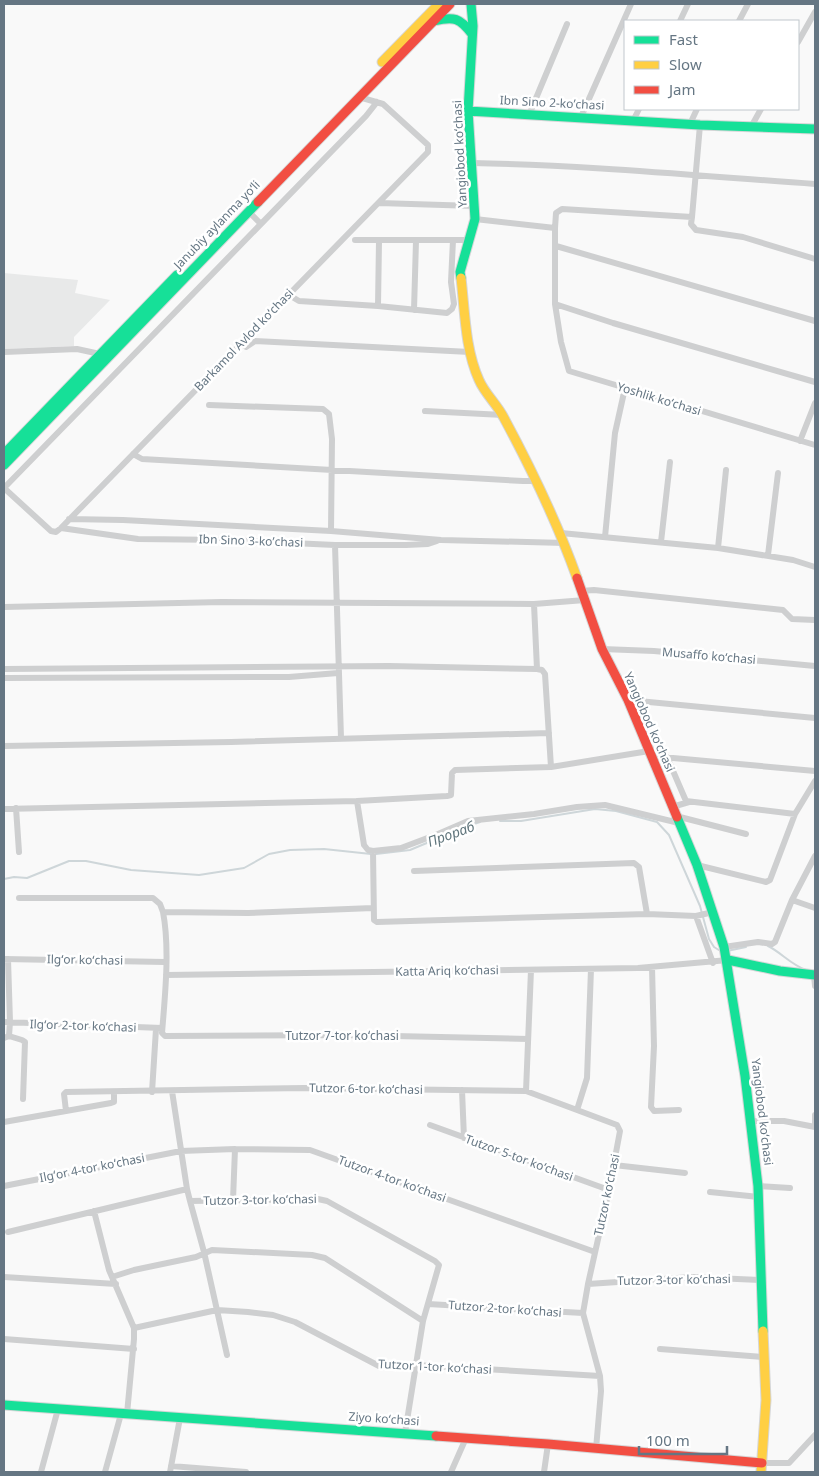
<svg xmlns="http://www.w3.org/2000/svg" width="819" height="1476" font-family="'Noto Sans',sans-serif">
<rect width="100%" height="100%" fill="#f9f9f9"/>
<path fill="#e8e9e9" d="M 4,273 L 78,280 L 75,293 L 110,300 L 74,337 L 74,346 L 4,349 Z"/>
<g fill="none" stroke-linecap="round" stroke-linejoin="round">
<path stroke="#ced6d9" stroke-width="2" d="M 500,821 L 521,821 L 595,809 L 616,811 L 657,822 L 669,835 L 700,906 L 709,939 L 714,947 L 722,952
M 376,854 L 410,850 L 465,827 L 480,822
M 4,879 L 14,877 L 27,878 L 69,861 L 86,861 L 131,870 L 199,875 L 244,868 L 269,854 L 290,850 L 324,849 L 371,854
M 768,946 C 782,953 790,964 806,970
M 727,951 L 746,947"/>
<defs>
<path id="fast" d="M 434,21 C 454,16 460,18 472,34
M 468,111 L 700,125 L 815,129
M 461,278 L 460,272 L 475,219 L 468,111 L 473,26 L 471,4
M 4,454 L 177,275
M 4,465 L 258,202
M 677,817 L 697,865 L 724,947 L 745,1076 L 758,1186 L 763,1331
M 728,960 L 780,971 L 815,975
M 4,1405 L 436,1436"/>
<path id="slow" d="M 382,62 L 439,4
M 461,278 C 465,312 465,349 479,380 C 485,394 497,404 504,418 C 532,470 557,522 577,578
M 761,1472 L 766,1400 L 763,1331"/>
<path id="jam" d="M 258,202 L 450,4
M 577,578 L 602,649 L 628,700 L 677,817
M 436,1436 L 548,1444 L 762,1463"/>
</defs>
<use href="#fast" stroke="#d5d6d7" stroke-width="11"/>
<use href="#slow" stroke="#d5d6d7" stroke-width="11"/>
<use href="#jam" stroke="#d5d6d7" stroke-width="11"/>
<path stroke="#cecfd0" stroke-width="6" d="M 680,21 L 688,4
M 739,21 L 748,4
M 798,42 L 815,12
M 529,115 L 567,24
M 581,117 L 631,4
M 633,121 L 639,109
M 690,124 L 697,109
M 751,127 L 761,109
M 472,163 C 587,165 701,176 815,184
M 379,203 L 475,206
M 248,211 L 261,224
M 692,217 L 700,125
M 475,219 L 555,228 L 555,304 L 561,342 L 569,371 L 815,445
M 555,228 L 556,213 L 562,209 L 692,217 L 691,224 L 696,230 L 743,237 L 815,259
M 355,240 L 468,240
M 556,246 L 815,321
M 289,295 L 299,301 L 378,306 L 447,313 L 452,309 L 454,304 L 451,282 L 453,240
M 555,304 L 613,323 L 815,382
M 378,306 L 379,241
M 414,310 L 416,241
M 241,343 L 246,347 L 255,341 L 470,352
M 4,352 L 77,349 L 100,354
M 209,405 L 323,409 L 329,414 L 332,439 L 331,531
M 425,411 L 503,415
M 800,441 L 815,403
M 133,454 L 142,459 L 523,481 L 537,481
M 4,488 L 51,531 L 56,532 L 61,528 L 428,152 L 428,145 L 383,104 L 359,97
M 4,488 L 366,116 L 377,102
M 69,519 L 123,520 L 331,531 L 441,540 L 565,543
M 61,528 L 138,539 L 226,540 L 335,545 L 406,545 L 428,544 L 437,541
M 561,533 L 718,548 L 793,560 L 815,567
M 605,537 L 615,433 L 625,388
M 661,542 L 670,462
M 335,545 L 341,738
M 718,548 L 726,470
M 768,555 L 778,473
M 581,591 L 594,590 L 783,610 L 792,619 L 815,620
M 534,604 L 585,600
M 4,607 L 222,602 L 534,604 L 537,669 L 542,670 L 545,674 L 551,767
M 602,649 L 654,651 L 815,666
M 4,669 L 389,666 L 537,669
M 4,678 L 289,677 L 338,673
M 628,700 L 815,718
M 4,746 L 231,742 L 549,733
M 651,756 L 815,771
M 667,757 L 686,801 L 795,814
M 357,801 L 364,845 L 368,850 L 373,851 L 401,848 L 438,834 L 468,821 L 534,814 L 577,807 L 605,805 L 679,823
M 672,807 L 689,802
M 16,808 L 19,852
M 4,809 L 357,801 L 447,796 L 451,795 L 452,773 L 455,770 L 551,767 L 649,751
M 676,816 L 746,834
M 373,851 L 374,920 L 377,922 L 647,914 L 696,916 L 713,912
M 697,865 L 766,882 L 770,880 L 795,814 L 815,781
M 414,871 L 634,863 L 639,867 L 647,914
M 19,898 L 153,898 L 160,904 L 163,912 L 248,913 L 373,908
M 792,900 L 815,908
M 163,912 C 170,948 165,996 162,1033 L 165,1036 L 348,1035 L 528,1039
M 696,916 L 713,963
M 724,947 L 758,942 L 772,944 L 775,942 L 792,900 L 815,856
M 4,959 L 165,962
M 652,967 L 654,1046 L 651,1107 L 654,1111 L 679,1110
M 591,969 L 587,1078 L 577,1110 L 617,1125 L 620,1131 L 609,1190 L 588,1284 L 583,1313 L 600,1376 L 601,1391 L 596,1449
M 166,975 L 638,968 L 728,960
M 814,975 L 815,986
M 4,1022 L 162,1028
M 9,1036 L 22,1040 L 25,1042 L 23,1099
M 4,1038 L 9,1036 L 10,1022 L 8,959
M 462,1090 L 464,1138
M 172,1091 L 187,1189
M 526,1091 L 531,970
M 152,1092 L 156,1029
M 66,1111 L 64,1094 L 66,1092 L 304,1088 L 526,1091 L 577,1110
M 750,1121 L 784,1121 L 815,1127
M 4,1122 L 111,1103 L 114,1102 L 114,1092
M 430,1125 L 609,1190
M 815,1127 L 815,1115
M 614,1165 L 685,1173
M 4,1186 L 181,1151 L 235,1149 L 310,1150 L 595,1252
M 758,1186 L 790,1188
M 710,1192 L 759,1197
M 233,1200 L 235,1149
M 190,1201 L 204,1252 L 227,1355
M 94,1211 L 109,1270 L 134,1328 L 134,1339 L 127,1414
M 8,1232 L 187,1189 L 190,1201 L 318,1199 L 327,1201 L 435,1261 L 439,1265 L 423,1321 L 405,1433
M 4,1277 L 116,1284
M 112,1277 L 134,1270 L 196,1257 L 212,1250 L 312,1255 L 325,1258 L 423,1321
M 588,1284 L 692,1277 L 760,1280
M 428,1304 L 583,1313
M 134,1328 L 217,1310 L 248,1312 L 273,1315 L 295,1322 L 379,1366 L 416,1365 L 600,1376
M 4,1339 L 134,1349
M 660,1349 L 763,1357
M 762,1463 L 789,1463 L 815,1435
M 171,1466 L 246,1472
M 41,1472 L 58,1409
M 105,1472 L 121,1414
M 170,1472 L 180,1418
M 451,1472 L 466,1438
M 544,1472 L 548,1444"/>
<use href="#fast" stroke="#16e098" stroke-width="9"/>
<use href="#slow" stroke="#ffcf43" stroke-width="9"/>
<use href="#jam" stroke="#f24e42" stroke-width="9"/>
</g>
<g text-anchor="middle" stroke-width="5" stroke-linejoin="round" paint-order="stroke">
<g font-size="12" fill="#657683" stroke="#fff">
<text transform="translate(552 103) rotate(3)" y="4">Ibn Sino 2-koʼchasi</text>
<text transform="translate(460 154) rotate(-93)" y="4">Yangiobod koʻchasi</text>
<text transform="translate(217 225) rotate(-46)" y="4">Janubiy aylanma yoʻli</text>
<text transform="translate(244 340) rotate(-46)" y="4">Barkamol Avlod koʻchasi</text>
<text transform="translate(659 399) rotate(17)" y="4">Yoshlik koʻchasi</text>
<text transform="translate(251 541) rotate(2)" y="4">Ibn Sino 3-koʼchasi</text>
<text transform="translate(709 656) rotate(5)" y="4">Musaffo koʻchasi</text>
<text transform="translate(649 722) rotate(66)" y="4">Yangiobod koʻchasi</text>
<text transform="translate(85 960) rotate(1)" y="4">Ilgʻor koʻchasi</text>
<text transform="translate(447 971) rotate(-1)" y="4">Katta Ariq koʻchasi</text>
<text transform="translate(83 1026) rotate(2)" y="4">Ilgʻor 2-tor koʻchasi</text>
<text x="342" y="1040">Tutzor 7-tor koʻchasi</text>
<text transform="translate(366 1089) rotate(1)" y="4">Tutzor 6-tor koʻchasi</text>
<text transform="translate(762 1112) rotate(83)" y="4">Yangiobod koʻchasi</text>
<text transform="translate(519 1158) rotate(20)" y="4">Tutzor 5-tor koʻchasi</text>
<text transform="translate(92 1168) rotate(-11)" y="4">Ilgʻor 4-tor koʻchasi</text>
<text transform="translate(392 1179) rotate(20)" y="4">Tutzor 4-tor koʻchasi</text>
<text transform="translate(607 1195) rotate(-78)" y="4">Tutzor koʻchasi</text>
<text transform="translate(260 1200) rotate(-1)" y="4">Tutzor 3-tor koʻchasi</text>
<text transform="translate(674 1280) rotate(-1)" y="4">Tutzor 3-tor koʻchasi</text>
<text transform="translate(505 1309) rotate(4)" y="4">Tutzor 2-tor koʻchasi</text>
<text transform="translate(435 1367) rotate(3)" y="4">Tutzor 1-tor koʻchasi</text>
<text transform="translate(384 1419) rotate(4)" y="4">Ziyo koʻchasi</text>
</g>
<g font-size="14" font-style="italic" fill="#60757c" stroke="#fff">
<text transform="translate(451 834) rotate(-20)" y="5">Прораб</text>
</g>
</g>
<rect width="819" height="1476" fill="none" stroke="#657683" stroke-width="10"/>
<rect x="624" y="20" width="175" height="90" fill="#ffffff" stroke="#c1c8cd"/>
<rect x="634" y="36" width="25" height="8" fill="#16e098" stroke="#c1c8cd"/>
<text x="669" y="45" font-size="15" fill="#657683">Fast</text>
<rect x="634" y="61" width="25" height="8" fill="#ffcf43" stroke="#c1c8cd"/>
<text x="669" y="70" font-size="15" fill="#657683">Slow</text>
<rect x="634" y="86" width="25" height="8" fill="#f24e42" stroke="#c1c8cd"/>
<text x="669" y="95" font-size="15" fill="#657683">Jam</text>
<path d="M639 1446v8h88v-8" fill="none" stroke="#657683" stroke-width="2.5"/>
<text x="646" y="1446" font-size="15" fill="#657683" stroke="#ffffff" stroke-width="4" paint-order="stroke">100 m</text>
</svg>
